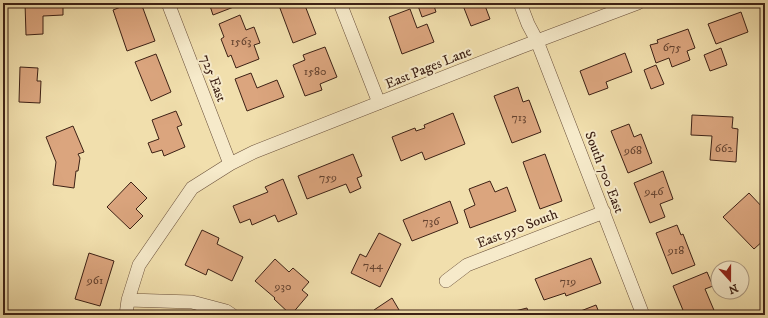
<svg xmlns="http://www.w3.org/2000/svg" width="768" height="318" font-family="'IM FELL DW Pica',serif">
<rect width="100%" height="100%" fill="#f1dfad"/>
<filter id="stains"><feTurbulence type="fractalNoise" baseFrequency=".005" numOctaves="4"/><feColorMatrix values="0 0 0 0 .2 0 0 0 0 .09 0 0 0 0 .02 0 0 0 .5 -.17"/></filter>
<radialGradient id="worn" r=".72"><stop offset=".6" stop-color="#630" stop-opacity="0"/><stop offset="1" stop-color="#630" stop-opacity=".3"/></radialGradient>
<path fill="#dba57e" stroke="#3d2115" d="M 25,3 L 63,3 L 63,15 L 43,16 L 43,34 L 26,35 Z
M 131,3 L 141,3 L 155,41 L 127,51 L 113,10 Z
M 209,3 L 244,3 L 213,15 Z
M 278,3 L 304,3 L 316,34 L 293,43 Z
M 417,3 L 433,3 L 436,12 L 422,17 Z
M 462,3 L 484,3 L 490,19 L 471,26 Z
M 410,9 L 417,28 L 427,24 L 434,42 L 402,54 L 389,17 Z
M 741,12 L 748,32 L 716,44 L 708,24 Z
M 240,15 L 246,30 L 254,27 L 260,43 L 254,45 L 259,59 L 236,68 L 231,55 L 228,57 L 221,39 L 224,37 L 219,24 Z
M 688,29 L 695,48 L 687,51 L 690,60 L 672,67 L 669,58 L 656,63 L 650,45 L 658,43 L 657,40 Z
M 325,47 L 337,77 L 320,84 L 322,90 L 305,96 L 293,65 L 305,60 L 303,55 Z
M 721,48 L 727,65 L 710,71 L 704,55 Z
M 625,53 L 632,72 L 606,82 L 608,88 L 589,95 L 580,71 Z
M 156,54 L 171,92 L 151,101 L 135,62 Z
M 656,65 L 664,84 L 651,89 L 644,70 Z
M 20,67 L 38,68 L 37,81 L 41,81 L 40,103 L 19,102 Z
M 251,73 L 257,88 L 277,80 L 284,97 L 247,111 L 235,79 Z
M 518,87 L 523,102 L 529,100 L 541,132 L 512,143 L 494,96 Z
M 176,111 L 182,125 L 177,127 L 185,147 L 164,156 L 162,150 L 152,153 L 148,143 L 159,139 L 152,120 Z
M 453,113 L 465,144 L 425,160 L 422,152 L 401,161 L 392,137 L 415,128 L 416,131 L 425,128 L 424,125 Z
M 692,115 L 733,117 L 732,128 L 738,129 L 736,162 L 710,160 L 712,136 L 691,135 Z
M 629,124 L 634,137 L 641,134 L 652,163 L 628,173 L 611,131 Z
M 73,126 L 84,152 L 78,154 L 80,158 L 78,171 L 76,171 L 74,188 L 53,185 L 56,162 L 46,137 Z
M 353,154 L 362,176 L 357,178 L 361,188 L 350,193 L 346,184 L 307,199 L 298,176 Z
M 545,154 L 562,201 L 540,209 L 523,162 Z
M 663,171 L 673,199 L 660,204 L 665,217 L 650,223 L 634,183 Z
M 283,179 L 297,214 L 278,222 L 275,215 L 252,225 L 250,219 L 240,223 L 233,206 L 268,192 L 265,187 Z
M 490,181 L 495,192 L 507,187 L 516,211 L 470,228 L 464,210 L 475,205 L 469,189 Z
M 131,182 L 147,198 L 136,209 L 143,216 L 130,229 L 107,207 Z
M 749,193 L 765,210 L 765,239 L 754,249 L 723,217 Z
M 450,201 L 458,223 L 412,241 L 403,220 Z
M 677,225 L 681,235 L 683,234 L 695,265 L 672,274 L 656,233 Z
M 202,230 L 219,238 L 217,244 L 243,257 L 232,281 L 208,269 L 206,275 L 185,265 Z
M 379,233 L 401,244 L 380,287 L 351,273 L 360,254 L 366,257 Z
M 89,253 L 114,261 L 100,306 L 75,299 Z
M 591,258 L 601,283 L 566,296 L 565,293 L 544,300 L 535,279 Z
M 275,259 L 289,272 L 293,268 L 309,282 L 302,290 L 308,295 L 291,315 L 274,299 L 275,298 L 255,281 Z
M 707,272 L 713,286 L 705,289 L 716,315 L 685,315 L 673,286 Z
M 392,298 L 402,315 L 377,315 L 374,310 Z
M 596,305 L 600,315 L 574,315 L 573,314 Z
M 527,308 L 529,315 L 512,315 L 511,312 Z"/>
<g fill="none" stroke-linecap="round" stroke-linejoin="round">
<defs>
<path id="street" d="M 168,3 L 230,164
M 340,3 L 379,103
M 520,3 L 528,24 L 537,41 L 643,315
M 446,281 L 467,265 L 604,212
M 128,300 L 192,302 L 226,311 L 232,315
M 126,315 L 128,300 L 139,265 L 192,188 L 230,164 L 254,152 L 521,47 L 638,3"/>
</defs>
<use href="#street" stroke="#6a503b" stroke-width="14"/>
<use href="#street" stroke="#f6eaca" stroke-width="13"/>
</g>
<g text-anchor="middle" stroke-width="4" stroke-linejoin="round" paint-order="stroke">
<g font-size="12" fill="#64422f">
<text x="241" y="45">1563</text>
<text x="672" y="51">675</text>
<text x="315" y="75">1580</text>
<text x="519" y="121">713</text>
<text x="724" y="152">662</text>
<text x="633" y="154">968</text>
<text x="328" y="181">759</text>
<text x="654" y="195">946</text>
<text x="431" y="225">736</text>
<text x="676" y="254">918</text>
<text x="373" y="269">744</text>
<text x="95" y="284">961</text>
<text x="568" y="285">719</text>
<text x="283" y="290">930</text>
</g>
<g font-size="14" fill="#3d2115" stroke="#f6eaca">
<text transform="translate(428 67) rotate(-22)" y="5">East Pages Lane</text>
<text transform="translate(214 78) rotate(69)" y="5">725 East</text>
<text transform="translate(605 172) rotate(69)" y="5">South 700 East</text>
<text transform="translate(517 228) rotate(-21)" y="5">East 950 South</text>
</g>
</g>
<rect width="768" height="318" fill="none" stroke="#f1dfad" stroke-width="16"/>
<rect x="4" y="4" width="760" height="310" fill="none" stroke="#3d2115" stroke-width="2"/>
<rect x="8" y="8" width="752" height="302" fill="none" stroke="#3d2115"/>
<g transform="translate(730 280) rotate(159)"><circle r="19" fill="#f6eaca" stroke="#ac9a82"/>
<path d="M0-3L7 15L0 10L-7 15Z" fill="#8f2418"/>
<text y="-6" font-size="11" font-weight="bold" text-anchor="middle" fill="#3d2115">N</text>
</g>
<rect width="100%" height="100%" filter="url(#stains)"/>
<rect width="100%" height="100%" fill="url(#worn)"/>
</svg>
